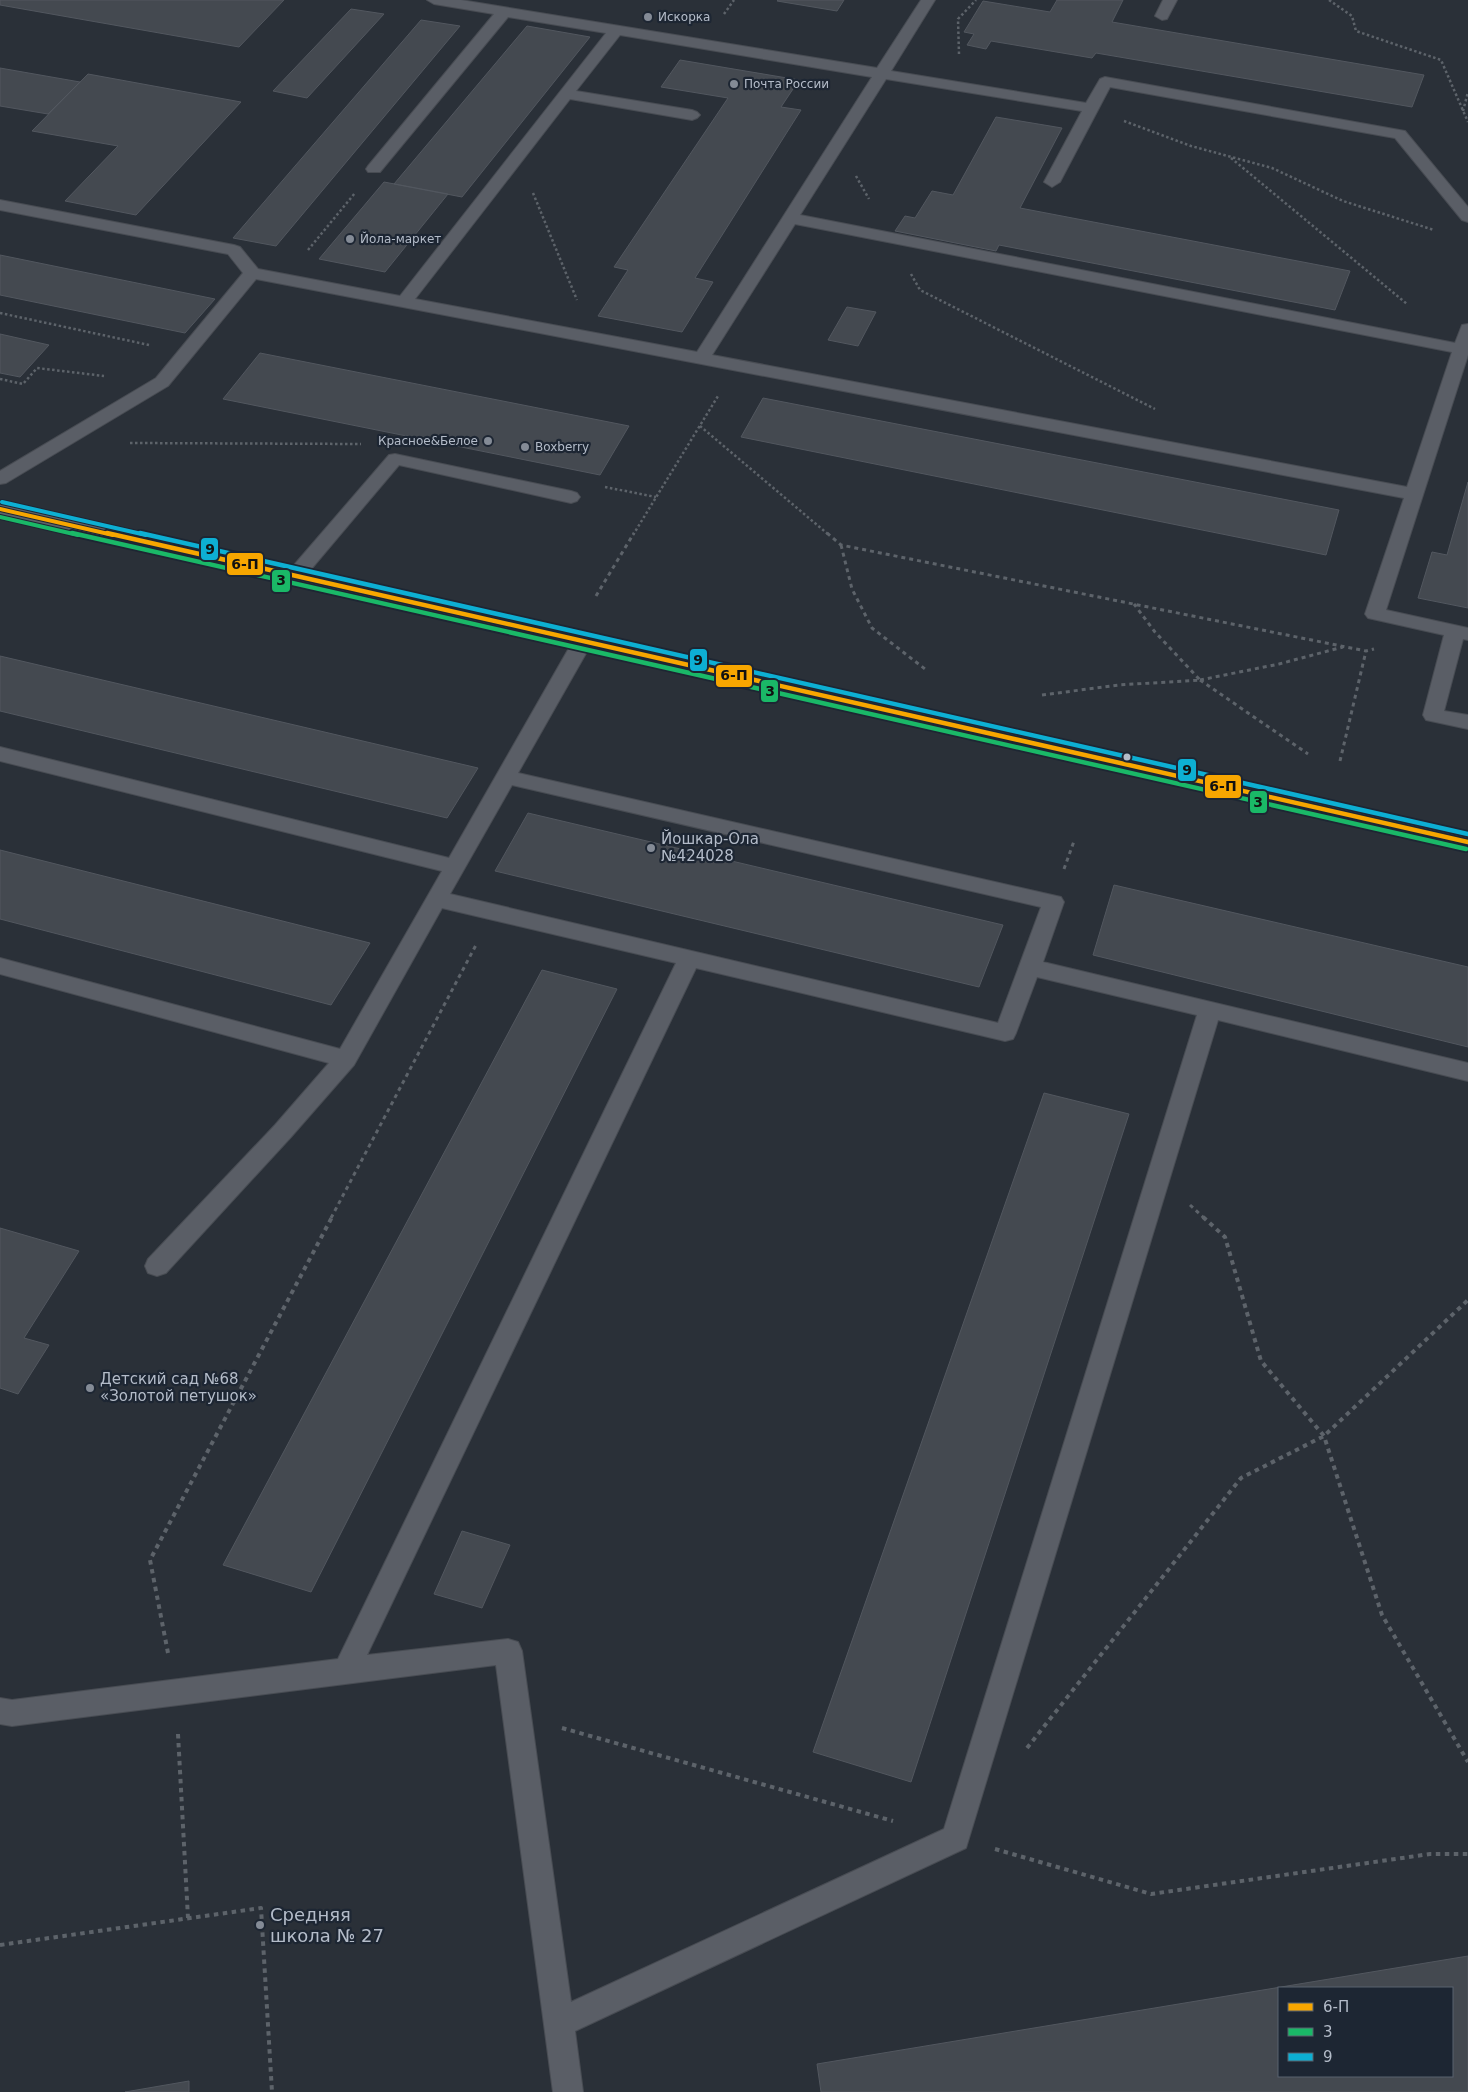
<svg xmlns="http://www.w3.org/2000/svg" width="1468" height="2092" font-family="'DejaVu Sans',sans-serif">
<rect width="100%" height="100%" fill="#2a3038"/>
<path fill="#444950" stroke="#52575f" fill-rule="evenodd" d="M 0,0 L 284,0 L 239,47 L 0,5 Z
M 778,0 L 844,0 L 837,11 L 777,1 Z
M 1057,0 L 1123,0 L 1112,22 L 1424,75 L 1412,107 L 1096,53 L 1092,58 L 991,41 L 986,49 L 967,45 L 974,34 L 964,32 L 983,1 L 1050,12 Z
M 351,9 L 384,14 L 307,98 L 273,91 Z
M 421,20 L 460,26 L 276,246 L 233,238 Z
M 527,26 L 590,37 L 462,197 L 394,184 Z
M 680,60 L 799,80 L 781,107 L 801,110 L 695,278 L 713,282 L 682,332 L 598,316 L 628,270 L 614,267 L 728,98 L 661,87 Z
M 0,68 L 80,82 L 48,114 L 0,106 Z
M 88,74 L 241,102 L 136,215 L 65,201 L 118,146 L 32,131 Z
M 996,117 L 1062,128 L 1020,208 L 1350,271 L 1335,310 L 999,245 L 996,251 L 895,231 L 905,216 L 915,218 L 932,191 L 953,195 Z
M 384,182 L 448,194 L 385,272 L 319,259 Z
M 0,255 L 215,299 L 185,333 L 0,295 Z
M 847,307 L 876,312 L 858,346 L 828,340 Z
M 0,334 L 49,345 L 20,377 L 0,373 Z
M 260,353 L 629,426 L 600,475 L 223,399 Z
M 763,398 L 1339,510 L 1326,555 L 741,437 Z
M 1468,482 L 1468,608 L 1418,598 L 1432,552 L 1447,555 Z
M 0,656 L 478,768 L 447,818 L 0,711 Z
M 528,813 L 1003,925 L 979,987 L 495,871 Z
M 0,850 L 370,943 L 331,1005 L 0,919 Z
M 1114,885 L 1468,967 L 1468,1047 L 1093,955 Z
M 542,970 L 617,989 L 311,1592 L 223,1565 Z
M 1044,1093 L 1129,1114 L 911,1782 L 813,1752 Z
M 0,1228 L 79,1251 L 24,1338 L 49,1345 L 18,1394 L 0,1388 Z
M 462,1531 L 510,1545 L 482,1608 L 434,1594 Z
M 1468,1956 L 1468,2092 L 821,2092 L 817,2064 ZM 1279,1988 L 1452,1988 L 1452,2076 L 1279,2076 Z
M 189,2081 L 189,2092 L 125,2092 Z"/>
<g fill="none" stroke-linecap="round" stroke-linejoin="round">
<defs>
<path id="service" d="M 427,0 L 461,0 L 877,68 L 921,0 L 935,0 L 891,71 L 1086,103 L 1100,79 L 1105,77 L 1405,131 L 1468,207 L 1468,222 L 1462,220 L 1395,138 L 1110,87 L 1060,182 L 1052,187 L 1044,182 L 1082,111 L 886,79 L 800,215 L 1455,343 L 1462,325 L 1468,324 L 1468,355 L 1386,610 L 1468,628 L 1468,640 L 1463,639 L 1444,711 L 1468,715 L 1468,729 L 1426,720 L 1423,715 L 1444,635 L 1368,618 L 1365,614 L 1404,498 L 256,279 L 168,386 L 6,483 L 0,484 L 0,471 L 156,378 L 243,273 L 228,254 L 0,210 L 0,200 L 234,245 L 240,247 L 258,269 L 400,296 L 606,33 L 508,17 L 380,172 L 368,172 L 366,169 L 368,166 L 494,14 L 434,4 ZM 620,35 L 872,77 L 697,352 L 415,299 L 570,99 L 692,120 L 697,118 L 700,115 L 697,112 L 692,110 L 576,91 ZM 795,224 L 1452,352 L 1407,487 L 712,355 Z
M 1163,0 L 1177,0 L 1167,19 L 1162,20 L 1155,16 Z
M 395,454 L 571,491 L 577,493 L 580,497 L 577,501 L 571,503 L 399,465 L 302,580 L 288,580 L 286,576 L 288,572 L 389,455 Z
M 583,635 L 590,637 L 593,641 L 518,773 L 1061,897 L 1064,902 L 1043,962 L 1468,1063 L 1468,1081 L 1218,1020 L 966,1848 L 575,2031 L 583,2092 L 553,2092 L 496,1665 L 12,1726 L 0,1724 L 0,1698 L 12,1700 L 338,1659 L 676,963 L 442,908 L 354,1065 L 291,1137 L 166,1273 L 157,1276 L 148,1273 L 145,1266 L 148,1259 L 275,1125 L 329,1063 L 0,974 L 0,958 L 340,1049 L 442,871 L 0,761 L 0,747 L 449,858 L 573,641 L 576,637 ZM 512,785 L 1041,907 L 998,1023 L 450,894 ZM 696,968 L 1005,1041 L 1013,1039 L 1016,1033 L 1037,977 L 1197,1015 L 944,1829 L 571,2002 L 522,1651 L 518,1642 L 508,1639 L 367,1655 Z"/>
<path id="primary" d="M 0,502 L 1468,833 L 1468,851 L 0,516 Z"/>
</defs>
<use href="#service" stroke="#484c53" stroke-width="2"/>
<use href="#primary" stroke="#484c55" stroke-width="1"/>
<path stroke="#5d636a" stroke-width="2.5" stroke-dasharray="2.5 2.5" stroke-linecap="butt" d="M 1329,0 L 1352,16 L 1356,31 L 1441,60 L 1468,122
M 724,14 L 734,0
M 959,54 L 958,19 L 976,0
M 1463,111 L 1468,92
M 1124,121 L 1191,146 L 1272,168 L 1343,201 L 1434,230
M 1231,158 L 1407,304
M 856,176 L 869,199
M 533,193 L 577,300
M 308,250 L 355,193
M 911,274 L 920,290 L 1155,409
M 0,313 L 149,345
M 0,379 L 23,384 L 37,368 L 104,376
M 700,426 L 829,535
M 130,443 L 361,444
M 605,487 L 656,497
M 633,535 L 718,396"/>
<path stroke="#5d636a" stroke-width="3" stroke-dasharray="4 4" stroke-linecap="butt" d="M 827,533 L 841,545 L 1366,651 L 1374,649
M 841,545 L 852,589 L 872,628 L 925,669
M 596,596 L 634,533
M 1200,680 L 1279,664 L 1343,647
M 1200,680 L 1308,754
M 1042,695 L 1119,685 L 1200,680 L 1155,632 L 1134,604
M 1340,761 L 1366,651
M 1064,869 L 1074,841
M 1190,1205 L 1204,1218
M 331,1218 L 476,945"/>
<path stroke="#5d636a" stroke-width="4" stroke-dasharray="4.5 4.5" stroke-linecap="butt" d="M 1203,1217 L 1225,1237 L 1261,1361 L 1324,1436 L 1382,1615 L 1468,1762
M 168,1653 L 150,1560 L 332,1217
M 562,1728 L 893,1821
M 178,1734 L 188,1918
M 1027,1748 L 1241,1478 L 1324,1436 L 1468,1300
M 995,1849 L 1151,1894 L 1430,1854 L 1468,1854
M 0,1945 L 261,1908 L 272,2092"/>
<use href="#service" fill="#5a5e66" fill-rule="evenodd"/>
<use href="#primary" fill="#5c6168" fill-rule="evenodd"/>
<defs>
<path id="bus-1-far1" d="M 0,509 L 113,535"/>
<path id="bus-1" d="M 107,533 L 1468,842"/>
<path id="bus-2-far1" d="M 0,517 L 78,535"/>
<path id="bus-2" d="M 72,533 L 1466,849"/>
<path id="bus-3-far1" d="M 2,502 L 146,535"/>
<path id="bus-3" d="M 140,533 L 1468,834"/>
</defs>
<use href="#bus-1-far1" stroke="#1d2633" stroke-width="6"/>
<use href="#bus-1" stroke="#1d2633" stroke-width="8"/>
<use href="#bus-2-far1" stroke="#1d2633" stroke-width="6"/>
<use href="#bus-2" stroke="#1d2633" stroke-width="8"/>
<use href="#bus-3-far1" stroke="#1d2633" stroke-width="6"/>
<use href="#bus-3" stroke="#1d2633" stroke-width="8"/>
<use href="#bus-1-far1" stroke="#f7a600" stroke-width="4"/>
<use href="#bus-1" stroke="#f7a600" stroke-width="4.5"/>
<use href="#bus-2-far1" stroke="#1ab867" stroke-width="4"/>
<use href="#bus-2" stroke="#1ab867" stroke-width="4.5"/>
<use href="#bus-3-far1" stroke="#0dafd3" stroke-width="4"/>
<use href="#bus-3" stroke="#0dafd3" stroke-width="4.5"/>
</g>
<g fill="#848b96" stroke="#1d2633" stroke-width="2">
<circle cx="648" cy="17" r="5"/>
<circle cx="734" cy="84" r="5"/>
<circle cx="350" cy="239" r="5"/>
<circle cx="488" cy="441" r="5"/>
<circle cx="525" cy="447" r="5"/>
<circle cx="651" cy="848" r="5"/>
<circle cx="90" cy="1388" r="5"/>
<circle cx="260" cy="1925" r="5"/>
</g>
<circle fill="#b4bcc9" stroke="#1d2633" stroke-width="2" cx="1127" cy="757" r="4.5"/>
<g text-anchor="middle" stroke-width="4.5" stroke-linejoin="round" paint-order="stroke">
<g font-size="12" fill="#b4bcc9" stroke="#1d2633" text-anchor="start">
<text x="658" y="21">Искорка</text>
<text x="744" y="88">Почта России</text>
<text x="360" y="243">Йола-маркет</text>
<text x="478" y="445" text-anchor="end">Красное&amp;Белое</text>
<text x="535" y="451">Boxberry</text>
</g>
<g font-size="15" fill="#b4bcc9" stroke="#1d2633" text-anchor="start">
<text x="661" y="844">Йошкар-Ола<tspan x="661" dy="17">№424028</tspan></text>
<text x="100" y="1384">Детский сад №68<tspan x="100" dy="17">«Золотой петушок»</tspan></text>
</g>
<g font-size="18" fill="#b4bcc9" stroke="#1d2633" text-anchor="start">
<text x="270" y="1921">Средняя<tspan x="270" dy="21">школа № 27</tspan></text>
</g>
</g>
<g stroke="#1d2633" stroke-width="2">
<rect x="200" y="537" width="19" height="24" rx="5" fill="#0dafd3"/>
<rect x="226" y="552" width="38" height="24" rx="5" fill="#f7a600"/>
<rect x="271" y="569" width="20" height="24" rx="5" fill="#1ab867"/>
<rect x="689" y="648" width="19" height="24" rx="5" fill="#0dafd3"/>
<rect x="715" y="664" width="38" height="24" rx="5" fill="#f7a600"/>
<rect x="760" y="679" width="19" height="24" rx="5" fill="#1ab867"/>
<rect x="1177" y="758" width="20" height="24" rx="5" fill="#0dafd3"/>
<rect x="1204" y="774" width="38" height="25" rx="5" fill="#f7a600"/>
<rect x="1249" y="790" width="19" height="24" rx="5" fill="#1ab867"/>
</g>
<g font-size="14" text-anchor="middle" font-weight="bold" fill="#111">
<text x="210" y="554">9</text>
<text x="245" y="569">6-П</text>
<text x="281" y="585">3</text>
<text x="698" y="665">9</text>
<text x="734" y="680">6-П</text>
<text x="770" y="696">3</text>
<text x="1187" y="775">9</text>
<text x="1223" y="791">6-П</text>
<text x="1258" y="807">3</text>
</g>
<rect x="1278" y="1987" width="175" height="90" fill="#1d2633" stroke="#59626f"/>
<rect x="1288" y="2003" width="25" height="8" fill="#f7a600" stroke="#59626f"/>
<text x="1323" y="2012" font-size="15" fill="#b4bcc9">6-П</text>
<rect x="1288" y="2028" width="25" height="8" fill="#1ab867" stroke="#59626f"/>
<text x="1323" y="2037" font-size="15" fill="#b4bcc9">3</text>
<rect x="1288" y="2053" width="25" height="8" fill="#0dafd3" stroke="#59626f"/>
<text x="1323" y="2062" font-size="15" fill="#b4bcc9">9</text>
</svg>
